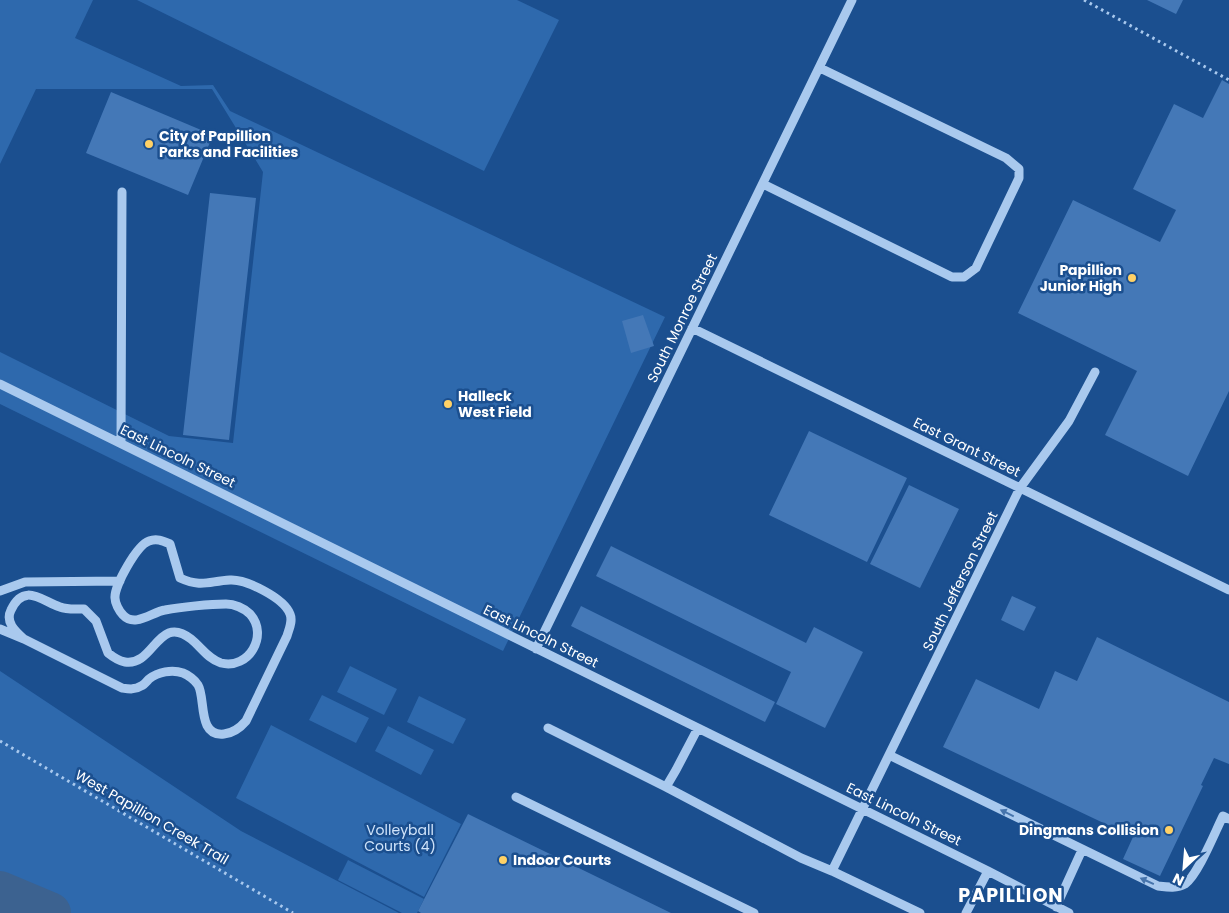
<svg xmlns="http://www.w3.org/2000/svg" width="1229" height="913" font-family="Poppins,sans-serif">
<rect width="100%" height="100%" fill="#1b4f8f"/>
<path fill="#2e69ad" d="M 0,0 L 93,0 L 75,38 L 181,86 L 213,85 L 230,111 L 665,317 L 503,651 L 0,404 L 0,352 L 169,436 L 233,443 L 263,172 L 212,89 L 36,89 L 0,164 Z
M 137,0 L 517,0 L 559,20 L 484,171 Z
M 350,666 L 397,689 L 384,715 L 337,692 Z
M 0,671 L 241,831 L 399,913 L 0,913 Z
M 322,695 L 369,718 L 356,743 L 309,720 Z
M 419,696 L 466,719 L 453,744 L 407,722 Z
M 271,725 L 461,824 L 424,897 L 236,798 Z
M 388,726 L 434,750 L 421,775 L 375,751 Z
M 348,860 L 424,899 L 417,913 L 402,913 L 338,880 Z"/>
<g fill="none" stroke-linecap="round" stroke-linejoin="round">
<path stroke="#3c6290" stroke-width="42" d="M 0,892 L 50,913"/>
</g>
<path fill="#4478b7" d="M 1147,0 L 1183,0 L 1176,14 Z
M 1222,80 L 1229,84 L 1229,391 L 1188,476 L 1105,435 L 1137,371 L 1018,313 L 1073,200 L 1160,242 L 1176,210 L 1133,189 L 1174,104 L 1203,118 Z
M 111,92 L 213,135 L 188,195 L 86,153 Z
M 210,193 L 256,198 L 229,440 L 183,435 Z
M 643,315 L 654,346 L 631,353 L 622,321 Z
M 809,431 L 907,478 L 867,562 L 769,515 Z
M 909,485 L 959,509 L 920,588 L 870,564 Z
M 611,546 L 806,643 L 814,627 L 863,652 L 825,728 L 776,704 L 791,672 L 596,576 Z
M 1012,596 L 1036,607 L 1024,631 L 1001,620 Z
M 581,606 L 775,702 L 765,722 L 571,626 Z
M 1097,637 L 1229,702 L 1229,764 L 1214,758 L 1201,785 L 1203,786 L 1160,876 L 1123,859 L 1133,837 L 943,747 L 976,679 L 1039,709 L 1055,671 L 1077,681 Z
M 468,814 L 671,913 L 421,913 L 418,911 Z"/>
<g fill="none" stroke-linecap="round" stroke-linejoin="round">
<path stroke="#a9c9ee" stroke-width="3" stroke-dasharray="2.5 4" stroke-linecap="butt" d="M 1084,0 L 1229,80
M 0,741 L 293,913"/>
<path stroke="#a9c9ee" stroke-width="9" d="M 763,184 L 952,277 L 964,277 L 976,268 L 1019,178 L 1019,169 L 1006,158 L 820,68
M 692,328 L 1229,590
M 0,384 L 988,871 L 1069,913
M 121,443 L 122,192
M 0,591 L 25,582 L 120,581
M 0,629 L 24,639 L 122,688 C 129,689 135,690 141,686 C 144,685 147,681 149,679 C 158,672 172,669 183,673 C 188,675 195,680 198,685 C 206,698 197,737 224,734 C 234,733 240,728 246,721 L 287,636 C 289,629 293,621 290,614 C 284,598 246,579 230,580 C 209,581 202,588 180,578 L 170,544 C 163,541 157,538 149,541 C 137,545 114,586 115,598 C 115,603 119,611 123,615 C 135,628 152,612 165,610 C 181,607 210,604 226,604 C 234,604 244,608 250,614 C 269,635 249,670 221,663 C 208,659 201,647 191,639 C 158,613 154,667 125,662 C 119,661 113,657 108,653 L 96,621 L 84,609 C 76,609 67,610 60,607 C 42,601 24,582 11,610 C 5,622 15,631 24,639
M 536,649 L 852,0
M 548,728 L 666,787
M 698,728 L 676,770 L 666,787 L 801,858 L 832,871
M 889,755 L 1158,886 C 1166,887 1177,889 1185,884 C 1198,875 1215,832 1223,816 L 1229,819
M 516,797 L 754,913
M 1056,907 L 1082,850
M 920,913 L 832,871 L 1020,488 L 1069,421 L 1095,372
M 966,913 L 988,871"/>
</g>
<defs><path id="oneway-solid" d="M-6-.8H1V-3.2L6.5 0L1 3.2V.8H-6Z" transform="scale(1.25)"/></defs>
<g fill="#4674ac">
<use href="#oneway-solid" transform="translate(1007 813) rotate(-154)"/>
<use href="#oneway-solid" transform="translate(1147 881) rotate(-156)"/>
</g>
<g fill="#ffd166" stroke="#1b4f8f" stroke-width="2">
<circle cx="149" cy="144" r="5"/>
<circle cx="1132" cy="278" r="5"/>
<circle cx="448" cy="404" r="5"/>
<circle cx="1169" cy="830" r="5"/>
<circle cx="503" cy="860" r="5"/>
</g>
<g text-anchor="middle" stroke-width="5" stroke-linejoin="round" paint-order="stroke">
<g font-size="14" font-weight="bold" fill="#fff" stroke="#1b4f8f" text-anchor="start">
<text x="159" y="141">City of Papillion<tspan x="159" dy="16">Parks and Facilities</tspan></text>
<text x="1122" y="275" text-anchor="end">Papillion<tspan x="1122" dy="16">Junior High</tspan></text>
<text x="458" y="401">Halleck<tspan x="458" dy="16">West Field</tspan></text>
<text x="1159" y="835" text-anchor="end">Dingmans Collision</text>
<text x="513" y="865">Indoor Courts</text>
</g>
<g font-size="14" fill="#fff" stroke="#1b4f8f">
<text transform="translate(682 318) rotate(-64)" y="5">South Monroe Street</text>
<text transform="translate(967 447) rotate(26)" y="5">East Grant Street</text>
<text transform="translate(178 456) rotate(26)" y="5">East Lincoln Street</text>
<text transform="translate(960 581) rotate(-64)" y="5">South Jefferson Street</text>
<text transform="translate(541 636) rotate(26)" y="5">East Lincoln Street</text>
<text transform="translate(904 814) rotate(26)" y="5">East Lincoln Street</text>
<text transform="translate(152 817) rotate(30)" y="5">West Papillion Creek Trail</text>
</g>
<g font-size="14" fill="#cfe3fa" stroke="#1b4f8f">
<text x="400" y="835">Volleyball<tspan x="400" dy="16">Courts (4)</tspan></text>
</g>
<g font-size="19" font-weight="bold" letter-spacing="1" fill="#fff" stroke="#1b4f8f">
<text x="1011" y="902">PAPILLION</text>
</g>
</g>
<g transform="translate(1184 868) rotate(206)" stroke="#1b4f8f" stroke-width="4" paint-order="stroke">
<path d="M0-4L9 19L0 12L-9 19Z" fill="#ffffff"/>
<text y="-8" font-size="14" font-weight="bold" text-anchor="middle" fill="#ffffff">N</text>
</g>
</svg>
